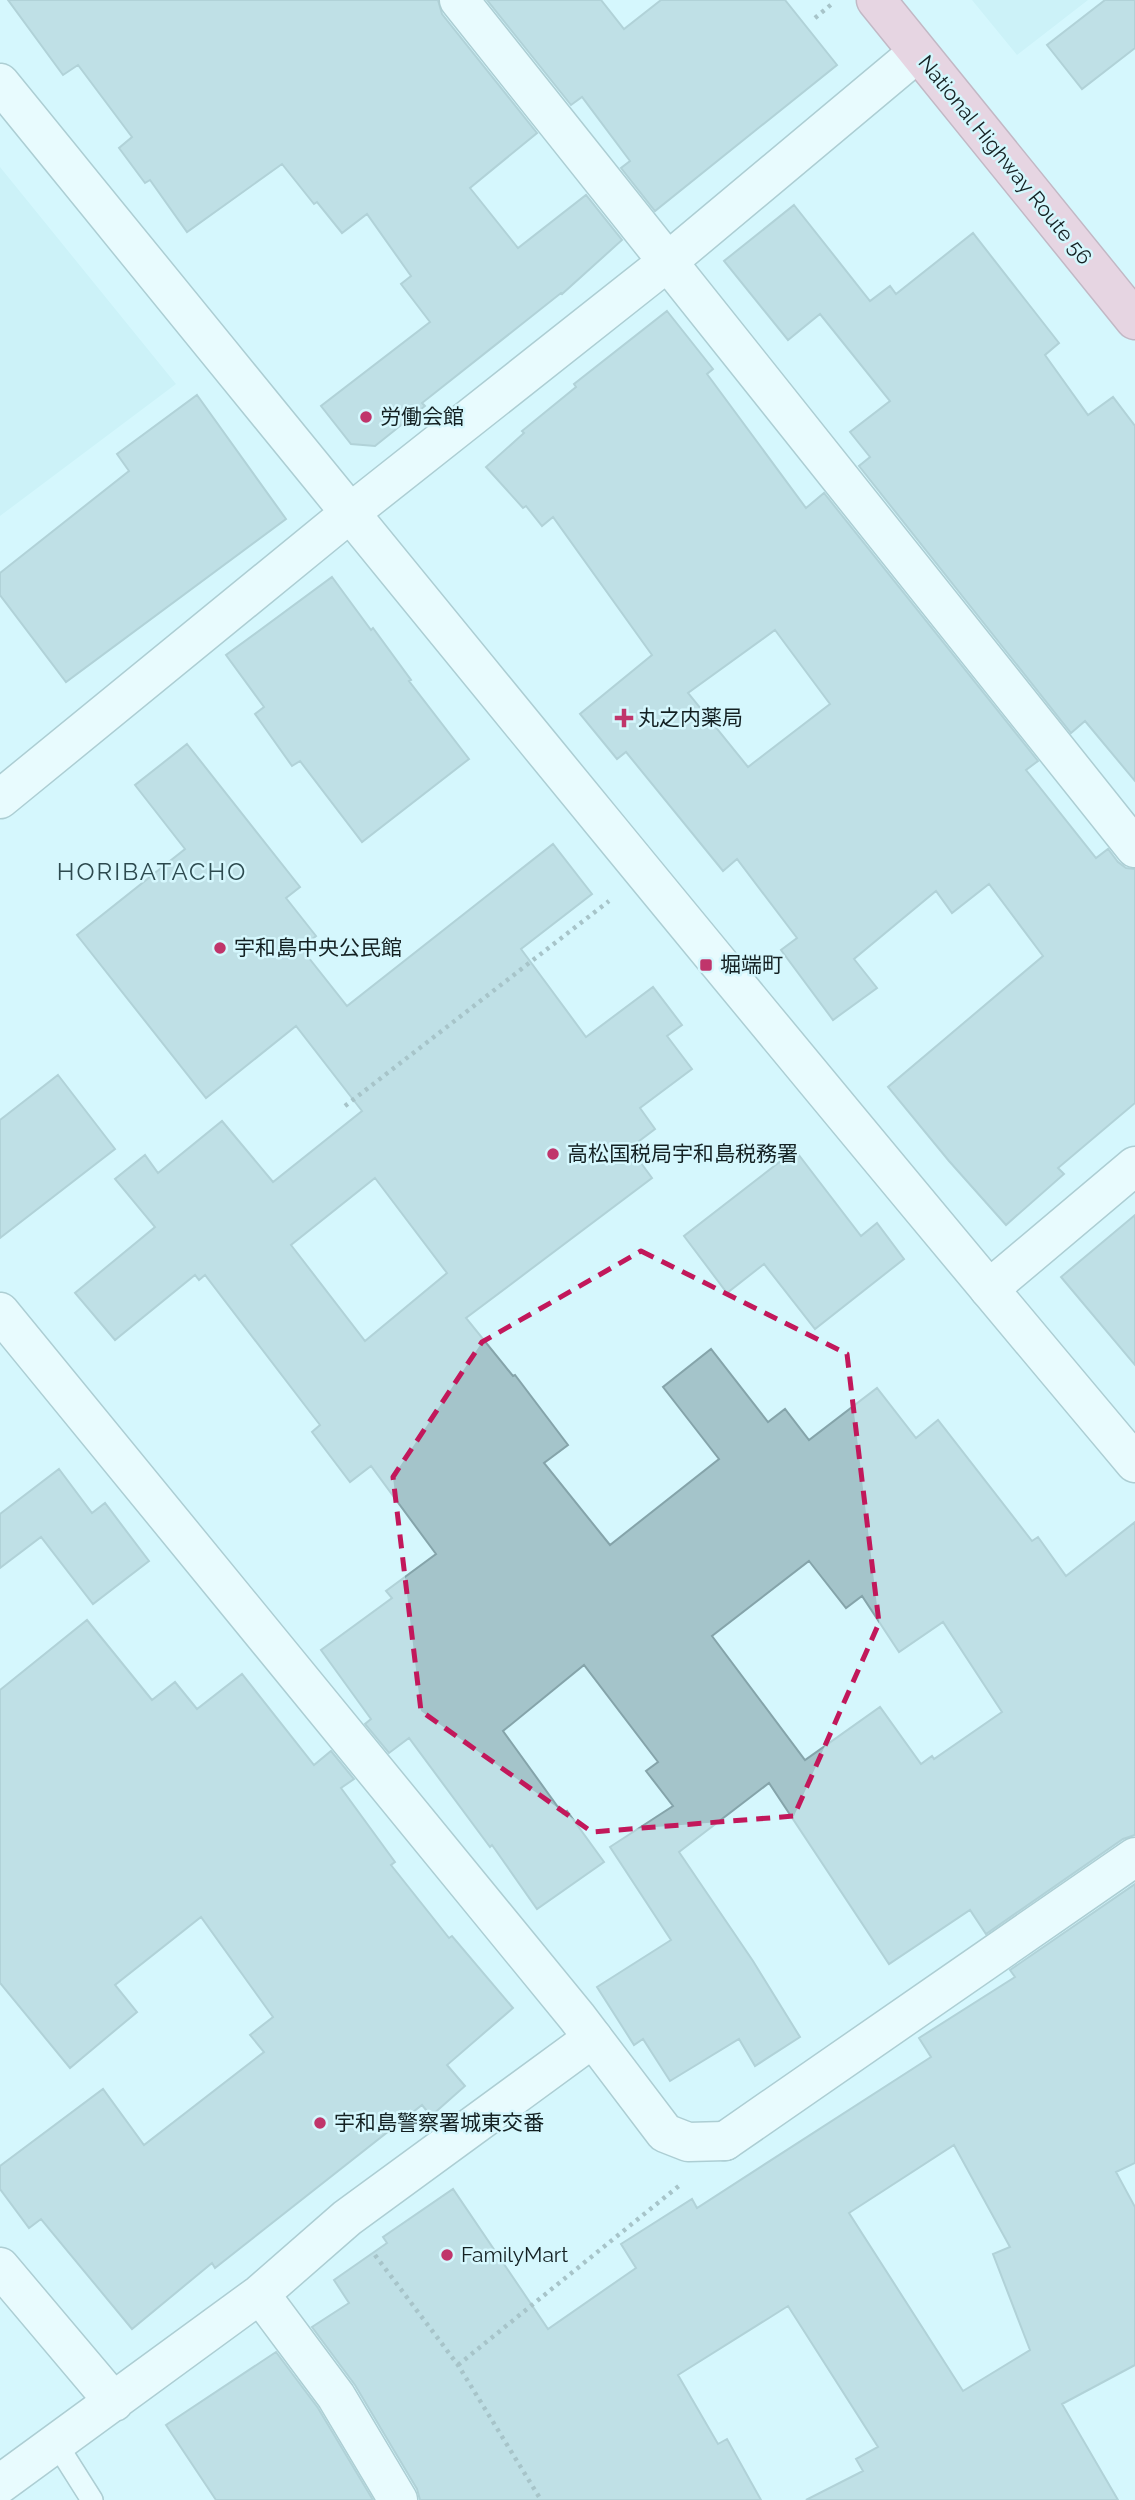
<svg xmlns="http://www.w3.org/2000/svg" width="1135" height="2500" font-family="Raleway,'Noto Sans JP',sans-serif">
<rect width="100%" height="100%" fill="#d5f7fd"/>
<path fill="#c0ebf2" d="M 972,0 L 1088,0 L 1017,55 Z
M 0,167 L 176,384 L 0,516 Z"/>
<path fill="#a4c4ca" stroke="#85a4aa" stroke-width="2" fill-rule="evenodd" d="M 8,0 L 438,0 L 442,14 L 537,133 L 470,188 L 518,248 L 586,195 L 622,240 L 562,294 L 561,293 L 422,403 L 425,406 L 375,446 L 351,444 L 321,406 L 430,322 L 401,284 L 411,276 L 367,214 L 342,233 L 317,202 L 314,204 L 282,164 L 187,232 L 150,180 L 145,183 L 119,148 L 132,137 L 78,65 L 63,75 Z
M 487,0 L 601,0 L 624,29 L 661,0 L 785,0 L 837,65 L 655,211 L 621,168 L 630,161 L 582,97 L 571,105 Z
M 1105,0 L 1135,0 L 1135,48 L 1082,89 L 1047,45 Z
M 794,205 L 870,301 L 890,286 L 896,294 L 973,233 L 1059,343 L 1045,355 L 1088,415 L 1113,397 L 1135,426 L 1135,781 L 1085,721 L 1071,733 L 859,466 L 870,457 L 850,432 L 890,401 L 820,314 L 788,340 L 724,261 Z
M 667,311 L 713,369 L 707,374 L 806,508 L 824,493 L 1038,761 L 1026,770 L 1096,858 L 1108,849 L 1118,862 L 1126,868 L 1135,869 L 1135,1103 L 1058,1168 L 1064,1174 L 1006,1225 L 949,1161 L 888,1087 L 1043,956 L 989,884 L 952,913 L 936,891 L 854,959 L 877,988 L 833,1020 L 781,950 L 797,938 L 737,859 L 723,871 L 626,752 L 617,759 L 580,714 L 652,655 L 553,517 L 542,526 L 526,506 L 523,508 L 486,467 L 524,433 L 522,431 L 576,387 L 574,384 ZM 775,630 L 830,704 L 748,767 L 688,693 Z
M 197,395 L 286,519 L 66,682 L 0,595 L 0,573 L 129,471 L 117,454 Z
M 332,577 L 371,630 L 373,628 L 411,680 L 409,681 L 469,759 L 362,842 L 300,761 L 292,766 L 255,714 L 264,707 L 226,655 Z
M 187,744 L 300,887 L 286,898 L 316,936 L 301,948 L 347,1006 L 553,844 L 592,894 L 521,949 L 586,1037 L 653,987 L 682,1025 L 667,1036 L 692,1069 L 640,1108 L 655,1129 L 630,1148 L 652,1178 L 466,1318 L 513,1376 L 515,1375 L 568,1445 L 544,1463 L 610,1545 L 719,1459 L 663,1387 L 711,1349 L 768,1422 L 785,1409 L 809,1440 L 877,1388 L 916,1438 L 938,1420 L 1032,1541 L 1038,1537 L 1066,1576 L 1135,1522 L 1135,1835 L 1123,1839 L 986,1934 L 970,1910 L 889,1964 L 769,1783 L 679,1852 L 753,1961 L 800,2037 L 755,2066 L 739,2039 L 670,2081 L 643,2039 L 634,2045 L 597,1987 L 671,1940 L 610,1847 L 673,1806 L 646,1771 L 658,1762 L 584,1665 L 503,1731 L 563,1814 L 567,1811 L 604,1862 L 537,1909 L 492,1845 L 490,1847 L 409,1738 L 389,1753 L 365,1724 L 371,1719 L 321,1650 L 392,1598 L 386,1591 L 436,1554 L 371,1466 L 350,1482 L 312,1432 L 320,1425 L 205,1275 L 199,1280 L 195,1275 L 115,1340 L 75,1293 L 155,1227 L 115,1179 L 145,1155 L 158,1173 L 222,1121 L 273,1182 L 362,1111 L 296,1026 L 206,1098 L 77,935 L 185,849 L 135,785 ZM 375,1178 L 447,1273 L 365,1341 L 291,1245 ZM 809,1561 L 846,1608 L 862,1596 L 899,1652 L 943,1622 L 1002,1712 L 934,1759 L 932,1756 L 921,1764 L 880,1707 L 805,1760 L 712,1636 Z
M 58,1075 L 115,1149 L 0,1238 L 0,1120 Z
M 795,1150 L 861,1236 L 877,1223 L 904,1259 L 815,1329 L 764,1264 L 727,1293 L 684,1236 Z
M 1135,1215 L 1135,1365 L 1061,1277 Z
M 59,1469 L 92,1513 L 105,1503 L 149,1561 L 93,1604 L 41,1537 L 0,1568 L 0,1514 Z
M 87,1620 L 152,1700 L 175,1682 L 197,1709 L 242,1674 L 314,1765 L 331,1751 L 354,1779 L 341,1788 L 395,1862 L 391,1865 L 449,1938 L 452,1936 L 513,2008 L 447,2065 L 465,2086 L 431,2116 L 422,2105 L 215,2268 L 212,2263 L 132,2329 L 41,2219 L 29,2228 L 0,2189 L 0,2166 L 103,2089 L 144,2145 L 264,2052 L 250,2035 L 273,2017 L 201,1917 L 115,1985 L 137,2012 L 70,2068 L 0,1983 L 0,1690 Z
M 1135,1884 L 1135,2163 L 1116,2172 L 1135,2207 L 1135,2365 L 1062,2404 L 1118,2500 L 806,2500 L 863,2471 L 856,2459 L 878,2447 L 788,2306 L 678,2375 L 718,2444 L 727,2439 L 761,2500 L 420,2500 L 417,2489 L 355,2385 L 312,2327 L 349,2303 L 334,2280 L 387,2243 L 383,2237 L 453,2189 L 548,2329 L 636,2268 L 621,2244 L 692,2199 L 697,2208 L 931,2057 L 919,2038 L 1015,1977 L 1010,1970 ZM 954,2145 L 1010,2247 L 993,2254 L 1030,2350 L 963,2391 L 849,2213 Z
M 276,2352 L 318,2408 L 373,2500 L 216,2500 L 166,2425 Z"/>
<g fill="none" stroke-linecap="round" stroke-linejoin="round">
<defs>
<path id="service" d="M 56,2443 L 92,2500"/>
<path id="minor" d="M 459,0 L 1135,848
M 989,1289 L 1135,1166
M 725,2141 L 1135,1857
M 0,2267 L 114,2402
M 260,2294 L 336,2396 L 398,2500
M 0,2484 L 260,2294 L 347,2218 L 593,2038"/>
<path id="tertiary" d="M 0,83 C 376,545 751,1007 1135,1463
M 0,799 L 350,513 L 666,263 L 917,53
M 0,1312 L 577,2017 L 665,2133 L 688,2142 L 725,2141"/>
<path id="trunk" d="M 876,0 L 1135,320"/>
</defs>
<use href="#service" stroke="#7c9ba1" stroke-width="24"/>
<use href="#minor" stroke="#7c9ba1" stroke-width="41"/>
<use href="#tertiary" stroke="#7c9ba1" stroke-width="41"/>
<use href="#trunk" stroke="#aa6c80" stroke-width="41"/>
<path stroke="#6f8589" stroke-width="4.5" stroke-dasharray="3.5 5" stroke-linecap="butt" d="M 815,18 L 833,3
M 345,1106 L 609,901
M 375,2255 L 458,2365 L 541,2500
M 458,2365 L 680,2185"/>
<use href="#service" stroke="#fff" stroke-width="21"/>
<use href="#minor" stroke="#fff" stroke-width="38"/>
<use href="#tertiary" stroke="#fff" stroke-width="38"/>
<use href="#trunk" stroke="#fbaac2" stroke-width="38"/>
</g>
<path d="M0 0H1135V2500H0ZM 641,1251 L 847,1354 L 879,1623 L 794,1816 L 592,1832 L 421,1711 L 393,1477 L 482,1342 Z" fill="#d5f7fd" fill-opacity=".55" fill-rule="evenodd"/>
<path fill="none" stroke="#c2185b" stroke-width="5" stroke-dasharray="14 9" stroke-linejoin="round" d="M 641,1251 L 847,1354 L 879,1623 L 794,1816 L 592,1832 L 421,1711 L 393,1477 L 482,1342 Z"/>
<g fill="#c0356b" stroke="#d5f7fd" stroke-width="2.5">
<circle cx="366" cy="417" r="7"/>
<path d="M620.5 707.5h7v7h7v7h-7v7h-7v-7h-7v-7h7z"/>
<circle cx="220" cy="948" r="7"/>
<rect x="699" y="958" width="14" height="14" rx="3.5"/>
<circle cx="553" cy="1154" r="7"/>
<circle cx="320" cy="2123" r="7"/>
<circle cx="447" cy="2255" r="7"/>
</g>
<g text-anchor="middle" stroke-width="5" stroke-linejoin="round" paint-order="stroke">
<g font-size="21" fill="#142123" stroke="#d5f7fd">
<text transform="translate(1005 160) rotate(51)" y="7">National Highway Route 56</text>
</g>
<g font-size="21" fill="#142123" stroke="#d5f7fd" text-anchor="start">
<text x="380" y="424">労働会館</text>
<text x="638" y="725">丸之内薬局</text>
<text x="234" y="955">宇和島中央公民館</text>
<text x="720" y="972">堀端町</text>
<text x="567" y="1161">高松国税局宇和島税務署</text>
<text x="334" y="2130">宇和島警察署城東交番</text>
<text x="461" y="2262">FamilyMart</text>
</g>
<g font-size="24" letter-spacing="2" fill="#2d4a4f" stroke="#d5f7fd">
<text x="152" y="880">HORIBATACHO</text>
</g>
</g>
</svg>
